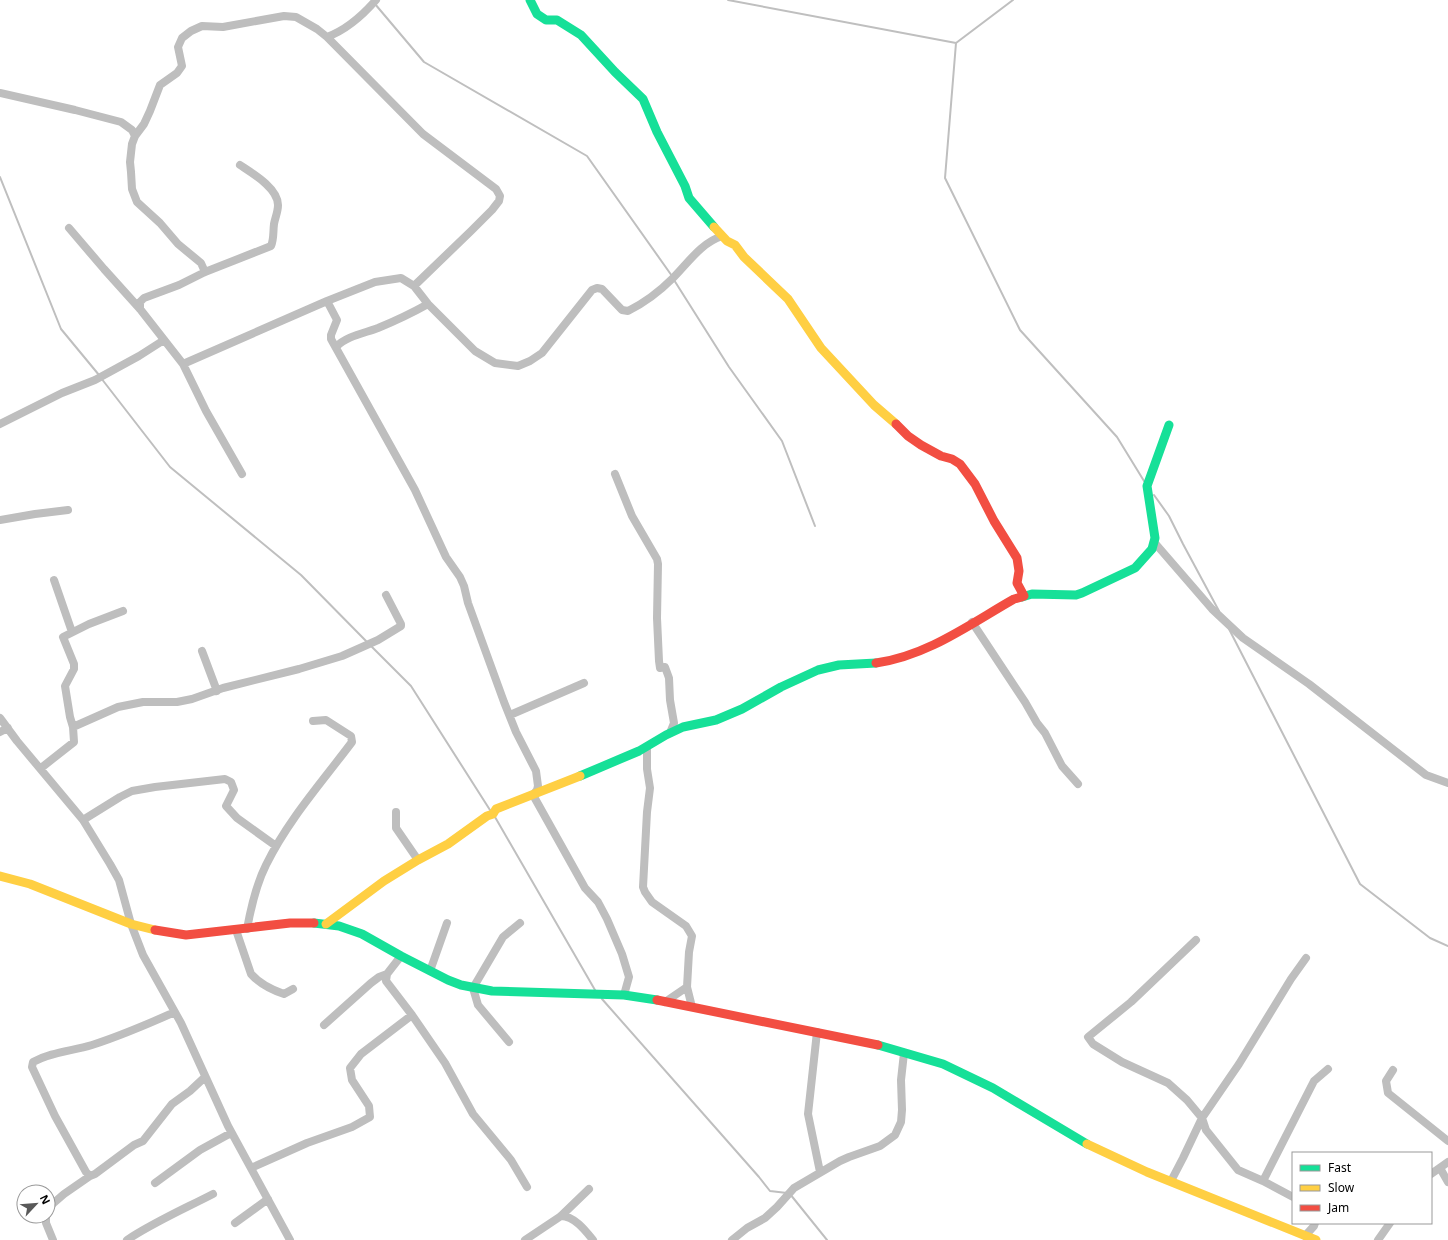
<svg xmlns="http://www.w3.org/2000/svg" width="1448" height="1240" font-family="'Noto Sans',sans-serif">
<rect width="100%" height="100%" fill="#fff"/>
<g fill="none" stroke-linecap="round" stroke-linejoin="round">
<path stroke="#bfbfbf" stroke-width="2" d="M 728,0 L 956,43 L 1013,0
M 375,4 L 424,62 L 587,156 L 672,276
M 956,43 L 945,178 L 1020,330 L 1117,437 L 1144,481
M 0,177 L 61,329 L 99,375
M 674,280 L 729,367 L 782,441 L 815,526
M 101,378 L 170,467 L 301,575 L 368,643
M 1154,495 L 1169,516 L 1183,544 L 1219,611
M 1229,629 L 1360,884 L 1430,938 L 1448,946
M 371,646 L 411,686 L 490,810
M 495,817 L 595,990
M 602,999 L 759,1177 L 770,1191 L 787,1193
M 790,1194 L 827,1240"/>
<path stroke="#bebebe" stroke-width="8" d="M 327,37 L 423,134 L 496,189 L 500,196 L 499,201 L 492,210 L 471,231 L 414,286
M 0,93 L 75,110 L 121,122 L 132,130 L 135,136
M 69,228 L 104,269 L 140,309 L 183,364 L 206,411 L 242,474
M 205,272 L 201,263 L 178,244 L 160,223 L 137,202 L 132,189 L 131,172 L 130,162 L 132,144 L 135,136 L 144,124 L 150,111 L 160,85 L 177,73 L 182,66 L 178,47 L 182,38 L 191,31 L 202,26 L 223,27 L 284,16 L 296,17 L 317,29 L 327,37 C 346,30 363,15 376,0
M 327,301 L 337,320 L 331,335 L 331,339 L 415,490 L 446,557 L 460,577 L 464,586 L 468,603 L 504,702 L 516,732 L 536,771 L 538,786 L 537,790 L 533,795 L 585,888 L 598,902 L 607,919 L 622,954 L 629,977 L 624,995
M 140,309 L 140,302 L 144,298 L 179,285 L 205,272 L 271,246 C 274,239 273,232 274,224 C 275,218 278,212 278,205 C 278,188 252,173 240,165
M 336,347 C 346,336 365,333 378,328 C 395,321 412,313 428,304
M 183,364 L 327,301 L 375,282 L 401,278 L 414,286 L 428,304 L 475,351 L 495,363 L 518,366 L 530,361 L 542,353 L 592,290 L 597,288 L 602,289 L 622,310 L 628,311 C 644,303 660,291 673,278 C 688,263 701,243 722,236
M 0,424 L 62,393 L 95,380 L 139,356 L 164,340
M 615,474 L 632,516 L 657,559 L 658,564 L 657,618 L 659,661 L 660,668 L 665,667 L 669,678 L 670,700 L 674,723 L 670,733
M 0,520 L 35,514 L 68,510
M 1154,542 L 1212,609 L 1243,638 L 1309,684 L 1426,775 L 1448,783
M 54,580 L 72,632
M 972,622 L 1025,702 L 1037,723 L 1045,733 L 1062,766 L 1078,784
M 202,651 L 217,691
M 510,715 L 584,683
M 0,718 L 17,741 L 83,820 L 110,864 L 119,880 L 131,924 L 143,955 L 181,1023 L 228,1126 L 290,1240
M 73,727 L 70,717 L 65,686 L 74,669 L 74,664 L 63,637 L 89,624 L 123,611
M 0,732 L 8,728
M 647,747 L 647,769 L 650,788 L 647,812 L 643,887 L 645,892 L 652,902 L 686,926 L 692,936 L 689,952 L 687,987 L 692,1007
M 41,768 L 74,742 L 73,727 L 118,707 L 143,702 L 177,702 L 192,699 L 223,688 L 299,669 L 342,656 L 378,640 L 401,626 L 401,624 L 386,595
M 396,812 L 396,828 L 418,860
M 83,820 L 120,797 L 132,791 L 155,787 L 225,779 L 231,782 L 234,790 L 226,806 L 237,818 L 276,846
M 247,929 C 251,907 256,885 266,865 C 288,820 322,782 352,742 L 351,736 L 326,720 L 313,721
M 236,930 L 251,974 C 259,983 272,990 284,994 L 293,989
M 1196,940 L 1131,1002 L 1088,1037 L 1093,1044 L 1122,1062 L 1168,1083 L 1187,1100 L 1202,1118 L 1206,1130 L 1238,1170 L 1263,1181 L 1293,1197
M 401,956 L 387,974 L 386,981 L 412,1015 L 445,1063 L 473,1114 L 511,1160 L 527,1187
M 430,971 L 447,923
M 665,1002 L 687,987
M 175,1012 C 148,1024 120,1036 92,1045 C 72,1051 51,1052 33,1062 L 32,1067 L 55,1116 L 86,1172 L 90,1176 L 95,1174 L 134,1145 L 143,1141 L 172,1104 L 190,1091 L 205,1077
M 324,1025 L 371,983 L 379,977 L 387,974
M 817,1032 L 808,1114 L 820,1172
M 509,1042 L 478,1005 L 473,988 L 503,937 L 520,923
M 1393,1070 L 1386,1081 L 1388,1093 L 1448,1141
M 251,1168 L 307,1143 L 352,1127 L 370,1117 L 369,1106 L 352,1080 L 350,1068 L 361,1054 L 412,1015
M 1440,1168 L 1448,1182
M 1431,1174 L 1448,1162
M 1171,1181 L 1183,1158 L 1202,1118 L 1239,1064 L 1291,979 L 1306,958
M 1263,1181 L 1314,1081 L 1328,1069
M 155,1183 L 200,1150 L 231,1133
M 48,1209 L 49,1207 L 64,1194 L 90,1176
M 46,1216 L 46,1223 L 53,1240
M 561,1216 C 574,1216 585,1230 593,1240
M 235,1223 L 268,1199
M 1305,1236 L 1314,1226 L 1315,1223
M 127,1240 C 154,1222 184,1209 213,1194
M 525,1240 L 561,1216 L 589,1189
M 732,1240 L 747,1228 L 765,1218 L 777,1207 L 794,1188 L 840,1161 L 849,1157 L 880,1146 L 895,1135 L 901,1122 L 902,1110 L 901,1080 L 904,1053
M 1378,1240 L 1390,1223"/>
<path stroke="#16e098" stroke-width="9" d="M 530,0 L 537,14 L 546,20 L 557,20 L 581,35 L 615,72 L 643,99 L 657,132 L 685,186 L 689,198 L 714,227
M 1022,597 L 1032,594 L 1076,595 L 1082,593 L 1135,568 L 1152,549 L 1155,538 L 1147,486 L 1169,425
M 580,776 L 639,751 L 666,735 L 683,727 L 716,720 L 742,709 L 781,687 L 818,670 L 839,665 L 876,663
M 314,923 L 339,926 L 362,934 L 401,956 L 448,980 L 461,985 L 492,991 L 624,995 L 657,1000
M 878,1045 L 943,1064 L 993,1088 L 1087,1144"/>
<path stroke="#ffcf43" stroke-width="9" d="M 714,227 L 727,241 L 735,245 L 744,257 L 788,299 L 821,348 L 874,405 L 896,424
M 0,876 L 30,884 L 131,924 L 155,930
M 326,924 L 384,881 L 418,860 L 448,844 L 487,816 L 493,814 L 496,809 L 580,776
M 1087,1144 L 1147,1172 L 1316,1240"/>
<path stroke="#f24e42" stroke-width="9" d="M 896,424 L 908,436 L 921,445 L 941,456 L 952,459 L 960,464 L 975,484 L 994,521 L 1017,558 L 1019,571 L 1017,583 L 1024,596
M 876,663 C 927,656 970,624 1014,599 L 1022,597
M 155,930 L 186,935 L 290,923 L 314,923
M 657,1000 L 878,1045"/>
</g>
<rect x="1292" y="1152" width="140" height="72" fill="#ffffff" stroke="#999999"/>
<rect x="1300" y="1165" width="20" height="6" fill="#16e098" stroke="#999999"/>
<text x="1328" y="1172" font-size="12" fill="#000000">Fast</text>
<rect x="1300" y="1185" width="20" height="6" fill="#ffcf43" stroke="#999999"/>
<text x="1328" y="1192" font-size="12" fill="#000000">Slow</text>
<rect x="1300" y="1205" width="20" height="6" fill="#f24e42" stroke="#999999"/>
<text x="1328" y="1212" font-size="12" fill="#000000">Jam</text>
<g transform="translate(36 1204) rotate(64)"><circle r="19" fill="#ffffff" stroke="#999999"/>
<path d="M0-3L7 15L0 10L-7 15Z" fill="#595959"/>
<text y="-6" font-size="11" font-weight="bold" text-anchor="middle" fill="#000000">N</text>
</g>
</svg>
